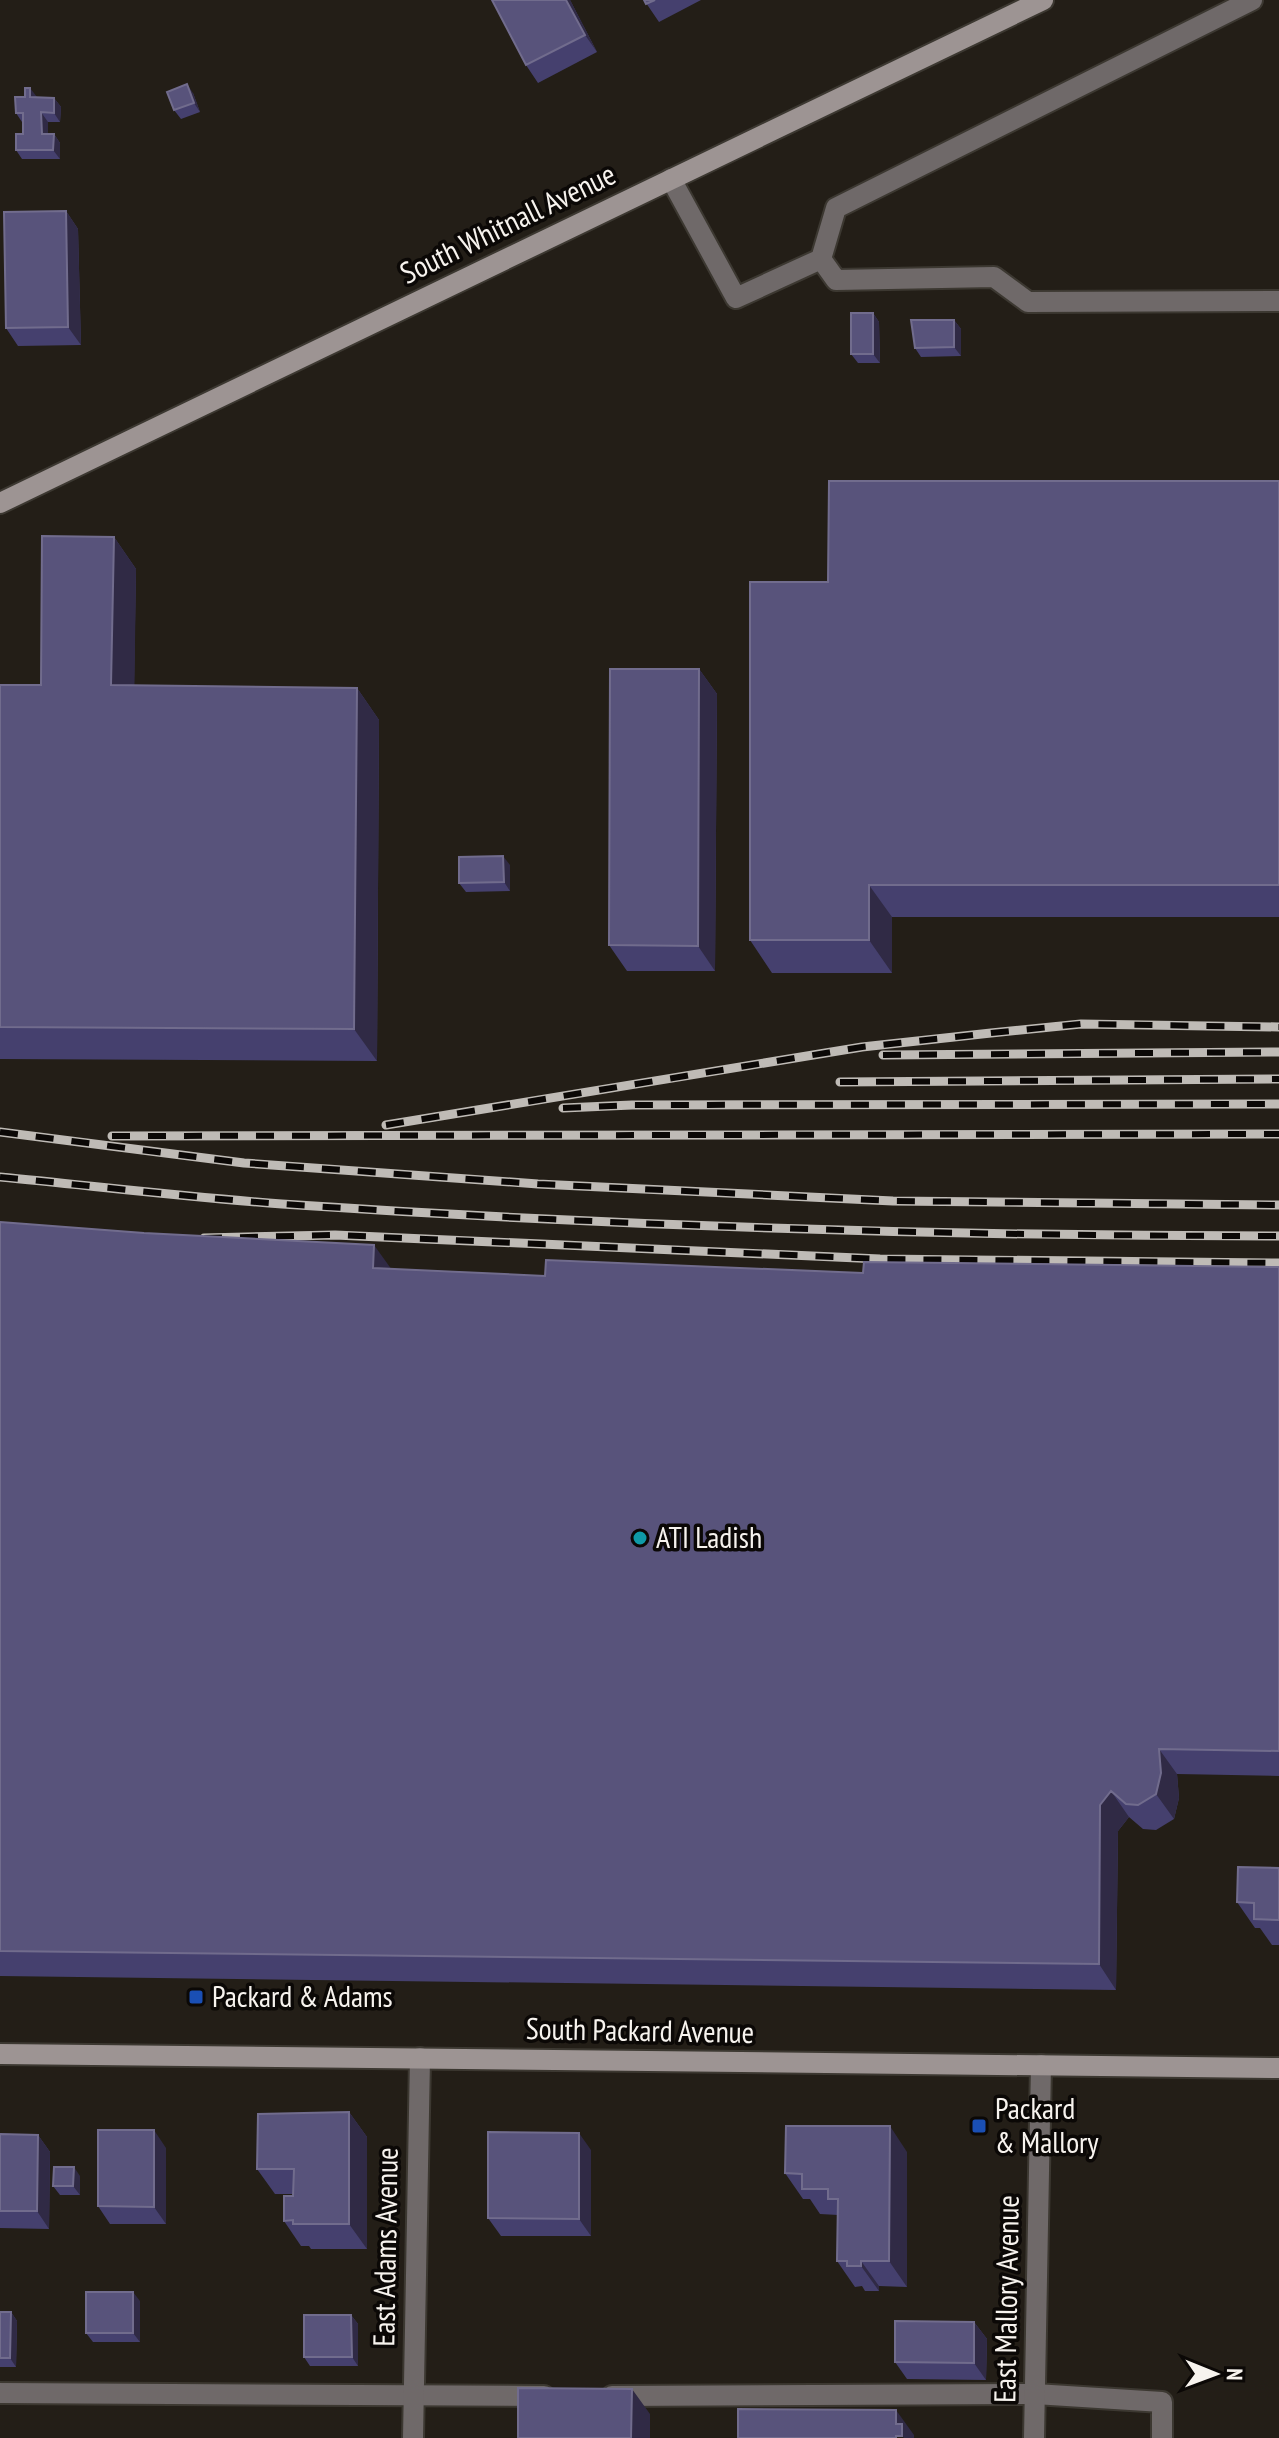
<svg xmlns="http://www.w3.org/2000/svg" width="1279" height="2438" font-family="'PT Sans Narrow',sans-serif">
<rect width="100%" height="100%" fill="#231e17"/>
<g fill="none" stroke-linecap="round" stroke-linejoin="round">
<defs>
<path id="lane" d="M 671,179 L 736,298 L 821,259 L 836,208 L 1252,0
M 821,259 L 836,280 L 994,277 L 1028,302 L 1279,301
M 0,2393 L 544,2396
M 612,2396 L 1035,2394 L 1162,2402 L 1162,2438"/>
<path id="street" d="M 413,2438 L 420,2058
M 1034,2438 L 1041,2065"/>
<path id="secondary" d="M 0,503 L 1043,0
M 0,2054 L 1279,2068"/>
</defs>
<use href="#lane" stroke="#3c3831" stroke-width="24"/>
<use href="#street" stroke="#3c3831" stroke-width="24"/>
<use href="#secondary" stroke="#3c3831" stroke-width="24"/>
<use href="#lane" stroke="#6f6969" stroke-width="20"/>
<use href="#street" stroke="#6f6969" stroke-width="20"/>
<use href="#secondary" stroke="#9d9493" stroke-width="20"/>
<defs>
<path id="rail" d="M 883,1055 L 1279,1052
M 840,1082 L 1279,1079
M 563,1108 L 632,1105 L 1279,1104
M 386,1125 L 862,1047 L 991,1033 L 1081,1024 L 1279,1027
M 0,1132 L 244,1163 L 538,1184 L 893,1201 L 1279,1205
M 112,1136 L 1279,1134
M 0,1177 C 94,1186 188,1197 282,1204 C 614,1226 947,1236 1279,1236
M 204,1238 L 335,1235 L 880,1259 L 1279,1263"/>
</defs>
<use href="#rail" stroke="#bfbbb6" stroke-width="9"/>
<use href="#rail" stroke="#0b0806" stroke-width="6" stroke-dasharray="18" stroke-linecap="butt"/>
</g>
<path fill="#45406e" d="M 492,0 L 570,0 L 597,52 L 538,83 L 526,65 Z
M 644,0 L 701,0 L 659,22 Z
M 193,93 L 200,112 L 181,119 L 174,110 Z
M 25,97 L 54,98 L 61,107 L 60,122 L 48,122 L 48,134 L 54,134 L 60,143 L 60,159 L 22,159 L 16,150 L 23,134 L 23,122 L 22,122 L 16,113 Z
M 66,211 L 78,229 L 81,345 L 18,346 L 6,328 Z
M 873,313 L 879,322 L 880,363 L 858,363 L 851,354 Z
M 954,320 L 961,329 L 961,356 L 921,357 L 915,348 Z
M 1279,481 L 1279,917 L 892,917 L 892,973 L 772,973 L 750,940 L 828,582 Z
M 114,537 L 136,569 L 134,686 L 357,688 L 379,720 L 377,1061 L 0,1059 L 0,685 L 41,685 Z
M 699,669 L 717,694 L 715,971 L 627,971 L 609,945 Z
M 510,865 L 510,891 L 466,892 L 459,883 Z
M 0,1222 L 392,1269 L 545,1276 L 1279,1267 L 1279,1776 L 1177,1774 L 1179,1798 L 1174,1819 L 1156,1830 L 1143,1829 L 1129,1817 L 1118,1831 L 1116,1990 L 0,1976 Z
M 1279,1868 L 1279,1945 L 1272,1945 L 1260,1928 L 1255,1928 L 1237,1902 Z
M 349,2112 L 367,2137 L 367,2249 L 311,2249 L 309,2246 L 301,2246 L 284,2221 L 293,2194 L 275,2194 L 257,2169 Z
M 0,2134 L 38,2135 L 50,2152 L 49,2229 L 0,2228 Z
M 166,2148 L 166,2224 L 110,2224 L 98,2206 Z
M 591,2150 L 591,2236 L 501,2236 L 488,2218 Z
M 907,2152 L 907,2287 L 879,2286 L 879,2291 L 865,2291 L 862,2286 L 855,2287 L 837,2261 L 838,2215 L 820,2214 L 810,2199 L 803,2199 L 785,2173 Z
M 80,2176 L 80,2195 L 60,2195 L 53,2186 Z
M 140,2301 L 140,2342 L 93,2342 L 86,2333 Z
M 0,2312 L 11,2312 L 17,2321 L 16,2367 L 0,2367 Z
M 351,2315 L 358,2324 L 358,2366 L 310,2366 L 304,2357 Z
M 974,2322 L 987,2339 L 986,2380 L 907,2379 L 895,2362 Z"/>
<path fill="#302a45" d="M 566,0 L 570,0 L 597,52 L 585,35 Z
M 187,84 L 193,93 L 200,112 L 194,103 Z
M 30,88 L 37,97 L 30,97 Z
M 54,98 L 61,107 L 60,122 L 54,113 Z
M 41,112 L 48,122 L 48,143 L 42,134 Z
M 54,134 L 60,143 L 60,159 L 53,150 Z
M 66,211 L 78,229 L 81,345 L 68,327 Z
M 873,313 L 879,322 L 880,363 L 873,354 Z
M 954,320 L 961,329 L 961,356 L 954,347 Z
M 114,537 L 136,569 L 134,718 L 111,685 Z
M 699,669 L 717,694 L 715,971 L 698,946 Z
M 357,688 L 379,720 L 377,1061 L 354,1029 Z
M 503,856 L 510,865 L 510,891 L 504,882 Z
M 869,885 L 892,917 L 892,973 L 869,940 Z
M 374,1245 L 392,1270 L 373,1268 Z
M 1159,1749 L 1177,1774 L 1179,1798 L 1174,1819 L 1156,1794 Z
M 1111,1791 L 1129,1817 L 1118,1831 L 1116,1990 L 1099,1964 L 1100,1805 Z
M 349,2112 L 367,2137 L 367,2249 L 349,2224 Z
M 890,2126 L 907,2152 L 907,2287 L 889,2261 Z
M 154,2130 L 166,2148 L 166,2224 L 154,2207 Z
M 579,2133 L 591,2150 L 591,2236 L 579,2219 Z
M 38,2135 L 50,2152 L 49,2229 L 37,2211 Z
M 74,2167 L 80,2176 L 80,2195 L 73,2186 Z
M 861,2261 L 879,2286 L 879,2291 L 861,2266 Z
M 133,2292 L 140,2301 L 140,2342 L 133,2333 Z
M 11,2312 L 17,2321 L 16,2367 L 10,2358 Z
M 351,2315 L 358,2324 L 358,2366 L 352,2357 Z
M 974,2322 L 987,2339 L 986,2380 L 974,2363 Z
M 632,2389 L 650,2414 L 650,2438 L 631,2438 Z
M 896,2410 L 914,2435 L 914,2438 L 904,2438 L 902,2436 L 896,2424 Z"/>
<path fill="#58537b" stroke="#716c8d" stroke-width="2" d="M 492,0 L 566,0 L 585,35 L 526,65 Z
M 644,0 L 655,0 L 646,4 Z
M 187,84 L 194,103 L 174,110 L 167,92 Z
M 25,88 L 30,88 L 30,97 L 54,98 L 54,113 L 41,112 L 42,134 L 54,134 L 53,150 L 16,150 L 16,134 L 23,134 L 23,113 L 16,113 L 15,97 L 25,97 Z
M 66,211 L 68,327 L 6,328 L 4,212 Z
M 851,313 L 873,313 L 873,354 L 851,354 Z
M 911,320 L 954,320 L 954,347 L 915,348 Z
M 829,481 L 1279,481 L 1279,885 L 869,885 L 869,940 L 750,940 L 750,582 L 828,582 Z
M 42,536 L 114,537 L 111,685 L 357,688 L 354,1029 L 0,1027 L 0,685 L 41,685 Z
M 610,669 L 699,669 L 698,946 L 609,945 Z
M 503,856 L 504,882 L 459,883 L 459,857 Z
M 0,1222 L 144,1233 L 374,1245 L 373,1268 L 545,1276 L 546,1260 L 863,1273 L 864,1262 L 1279,1267 L 1279,1751 L 1159,1749 L 1161,1773 L 1156,1794 L 1138,1805 L 1126,1804 L 1111,1791 L 1100,1805 L 1099,1964 L 0,1951 Z
M 1238,1867 L 1279,1868 L 1279,1920 L 1254,1919 L 1254,1903 L 1237,1902 Z
M 349,2112 L 349,2224 L 293,2224 L 293,2220 L 284,2221 L 284,2196 L 293,2196 L 294,2169 L 257,2169 L 258,2114 Z
M 786,2126 L 890,2126 L 889,2261 L 861,2261 L 861,2266 L 847,2266 L 847,2261 L 837,2261 L 838,2199 L 828,2199 L 828,2189 L 802,2189 L 802,2174 L 785,2173 Z
M 98,2130 L 154,2130 L 154,2207 L 98,2206 Z
M 488,2132 L 579,2133 L 579,2219 L 488,2218 Z
M 0,2134 L 38,2135 L 37,2211 L 0,2211 Z
M 54,2167 L 74,2167 L 73,2186 L 53,2186 Z
M 86,2292 L 133,2292 L 133,2333 L 86,2333 Z
M 0,2312 L 11,2312 L 10,2358 L 0,2358 Z
M 304,2315 L 351,2315 L 352,2357 L 304,2357 Z
M 895,2321 L 974,2322 L 974,2363 L 895,2362 Z
M 518,2388 L 632,2389 L 631,2438 L 518,2438 Z
M 738,2409 L 896,2410 L 896,2424 L 902,2424 L 902,2436 L 896,2436 L 896,2438 L 738,2438 Z"/>
<circle fill="#0f9aa8" stroke="#0b0806" stroke-width="3" cx="640" cy="1538" r="8"/>
<g fill="#1a4fb4" stroke="#0b0806" stroke-width="3">
<rect x="188" y="1989" width="16" height="16" rx="4"/>
<rect x="971" y="2118" width="16" height="16" rx="4"/>
</g>
<g text-anchor="middle" stroke-width="7" stroke-linejoin="round" paint-order="stroke">
<g font-size="30" fill="#f7f3ee" stroke="#0b0806">
<text transform="translate(508 224) rotate(-26)" y="10">South Whitnall Avenue</text>
<text transform="translate(640 2031) rotate(1)" y="10">South Packard Avenue</text>
<text transform="translate(386 2247) rotate(-89)" y="10">East Adams Avenue</text>
<text transform="translate(1007 2299) rotate(-89)" y="10">East Mallory Avenue</text>
</g>
<g font-size="30" fill="#f7f3ee" stroke="#0b0806" text-anchor="start">
<text x="656" y="1548">ATI Ladish</text>
<text x="212" y="2007">Packard &amp; Adams</text>
<text x="995" y="2119">Packard<tspan x="995" dy="34">&amp; Mallory</tspan></text>
</g>
</g>
<g transform="translate(1215 2374) rotate(91)" stroke="#0b0806" stroke-width="6" paint-order="stroke">
<path d="M0-6L14 30L0 20L-14 30Z" fill="#f7f3ee"/>
<text y="-12" font-size="22" font-weight="bold" text-anchor="middle" fill="#f7f3ee">N</text>
</g>
</svg>
